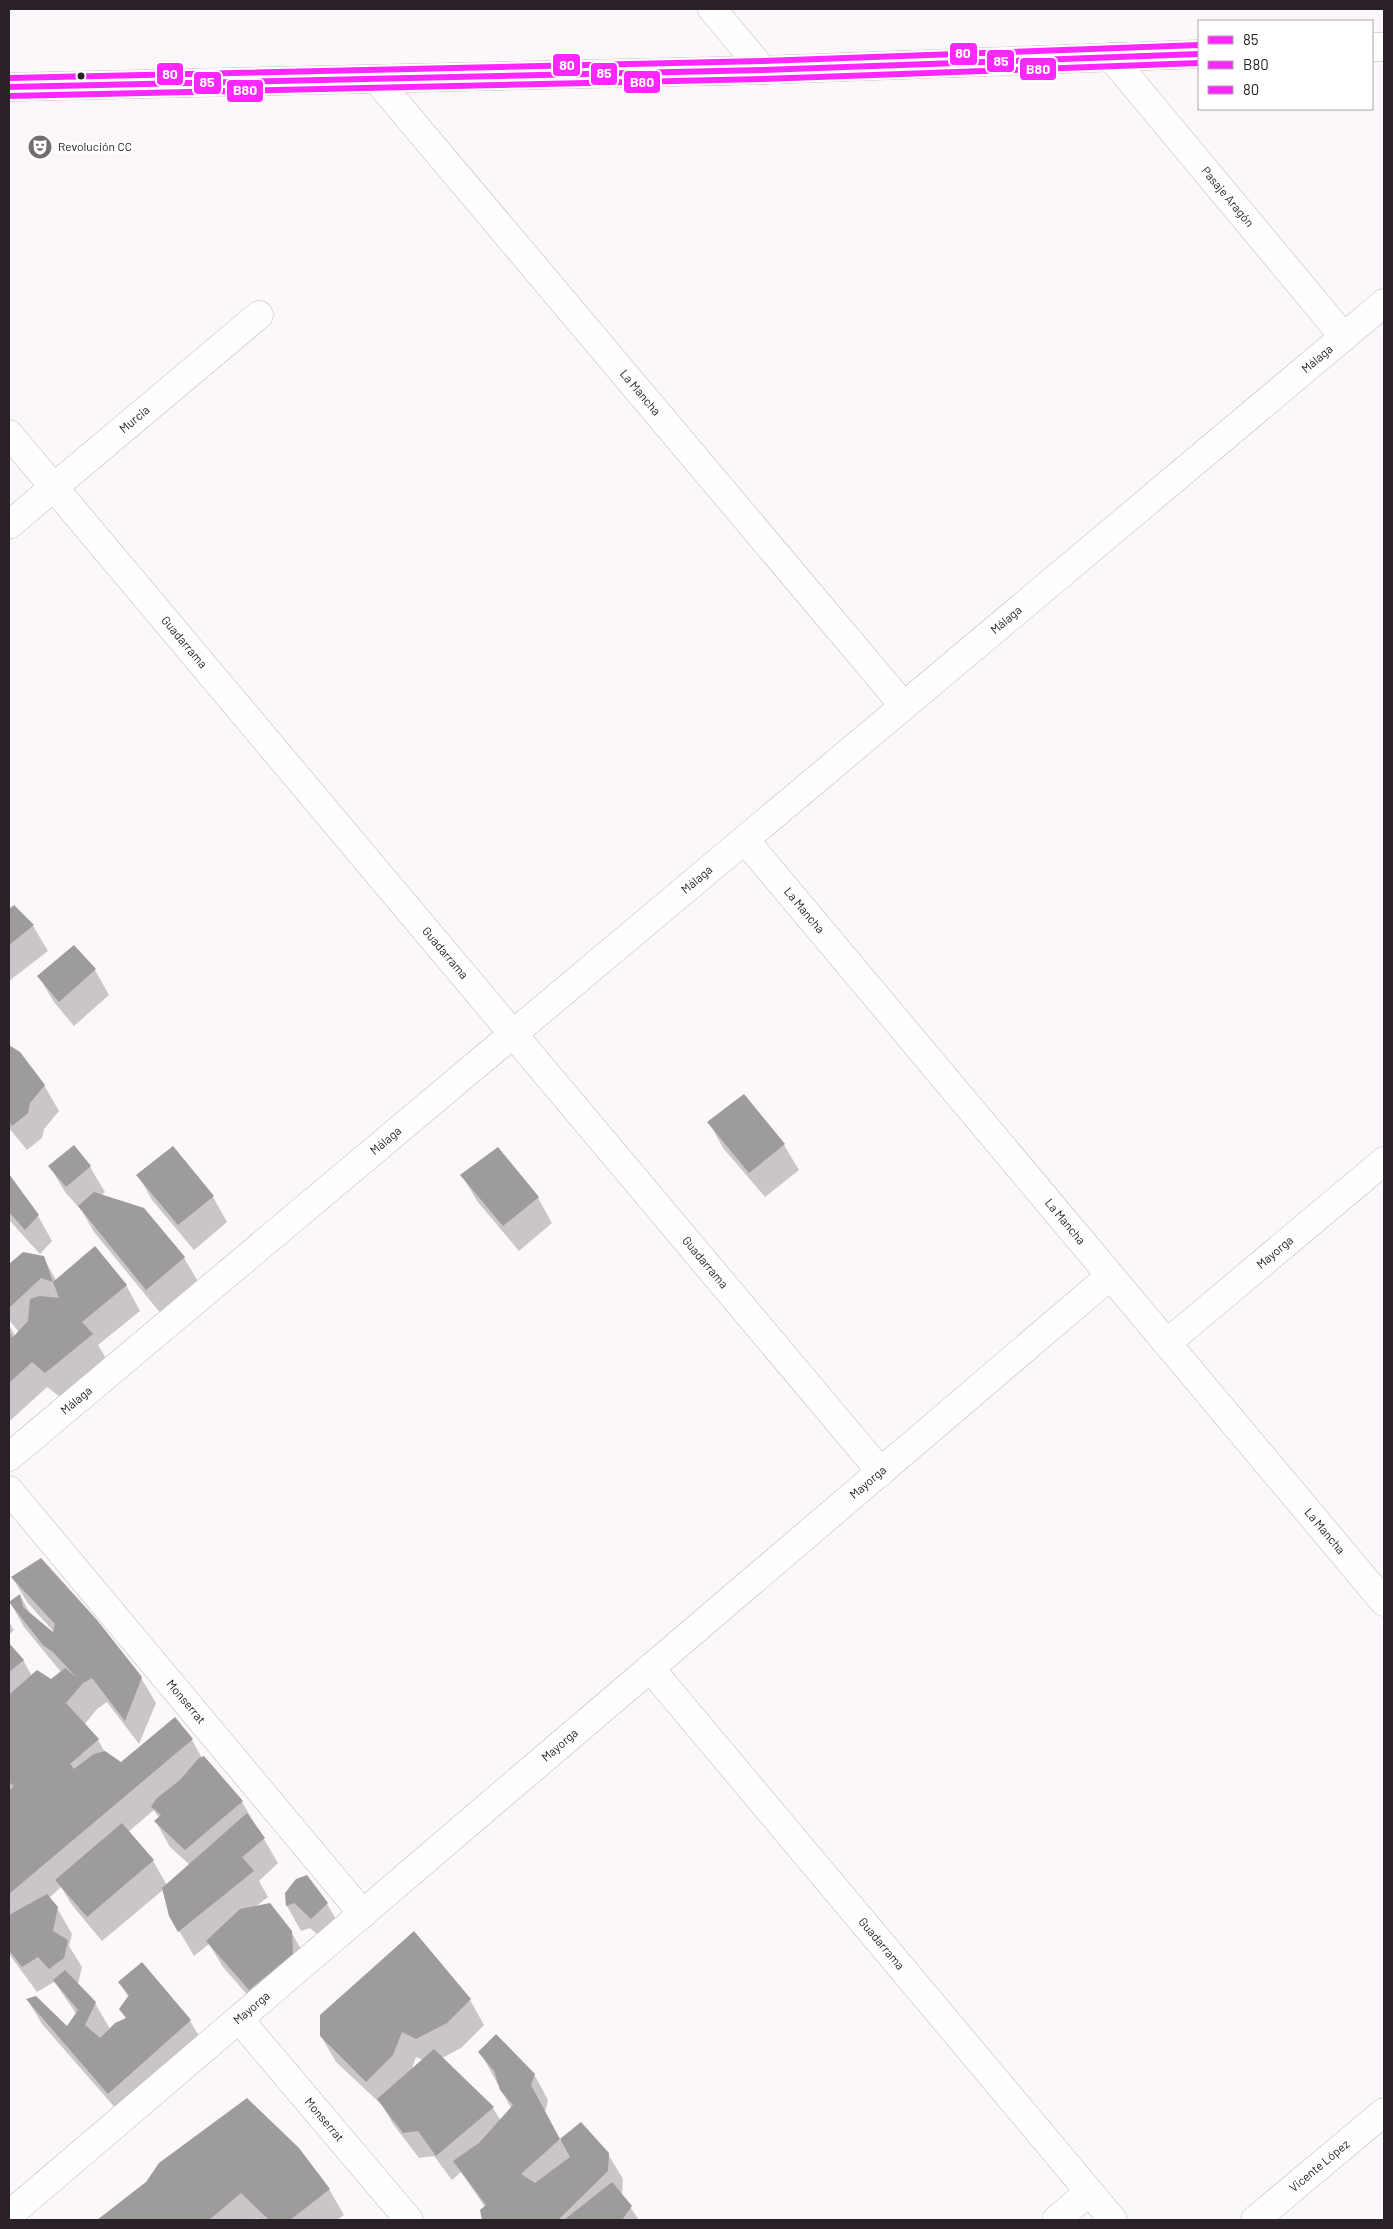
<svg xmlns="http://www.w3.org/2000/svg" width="1393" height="2229" font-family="Barlow,sans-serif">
<rect width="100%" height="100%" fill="#fcf7fb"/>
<path fill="#0003" fill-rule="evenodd" d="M 14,907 L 33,926 L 48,951 L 9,981 L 9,910 Z
M 74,946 L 95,970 L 109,995 L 74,1026 L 54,1002 L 39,977 Z
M 9,1047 L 19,1053 L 44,1085 L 59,1111 L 44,1129 L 42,1138 L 27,1150 L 9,1128 Z
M 744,1095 L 784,1145 L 799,1170 L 765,1197 L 723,1148 L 709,1122 Z
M 74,1147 L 90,1167 L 105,1192 L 101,1196 L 143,1209 L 184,1258 L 199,1283 L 162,1315 L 94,1232 L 82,1211 L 65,1192 L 50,1167 Z
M 173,1148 L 213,1197 L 227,1222 L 194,1250 L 152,1200 L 138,1175 Z
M 462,1175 L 538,1198 L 552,1223 L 519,1251 L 477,1201 Z
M 9,1176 L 38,1216 L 52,1241 L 40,1254 L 9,1220 Z
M 24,1254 L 43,1257 L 56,1280 L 126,1285 L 140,1311 L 98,1345 L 107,1360 L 60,1397 L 47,1387 L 11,1420 L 9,1417 L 9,1325 L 15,1336 L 19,1332 L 9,1320 L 9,1265 Z
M 12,1577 L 141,1678 L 156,1703 L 139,1744 L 107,1702 L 97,1709 L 84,1725 L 98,1740 L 106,1754 L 121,1763 L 174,1719 L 192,1740 L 202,1758 L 242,1802 L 278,1863 L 259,1881 L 268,1897 L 255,1907 L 291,1932 L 306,1957 L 307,1979 L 265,2015 L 223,1967 L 209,1944 L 194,1956 L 170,1915 L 163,1890 L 102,1941 L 72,1905 L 61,1887 L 49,1898 L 57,1908 L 72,1934 L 69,1946 L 82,1967 L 78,1984 L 95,2003 L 110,2029 L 126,2019 L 129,1998 L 119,1982 L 190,2021 L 205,2046 L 124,2118 L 42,2024 L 27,1999 L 68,2028 L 77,2015 L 58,1987 L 54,1982 L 37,1992 L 9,1954 L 9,1645 L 23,1660 L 32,1676 L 51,1680 L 61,1672 L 24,1627 L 10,1602 L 20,1595 L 32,1617 L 54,1635 L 54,1632 L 27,1602 ZM 154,1810 L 159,1818 L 156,1822 L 170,1847 L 190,1865 L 167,1885 L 153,1861 L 128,1832 Z
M 9,1622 L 14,1630 L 9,1635 Z
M 286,1893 L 327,1904 L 342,1929 L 327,1943 L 310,1928 L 301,1931 L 287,1906 Z
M 470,2000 L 484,2025 L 461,2048 L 442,2058 L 493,2108 L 501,2121 L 511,2108 L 480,2052 L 534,2074 L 548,2100 L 545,2112 L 560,2141 L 580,2124 L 608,2154 L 623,2179 L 622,2195 L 639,2220 L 483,2220 L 481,2210 L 485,2207 L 461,2172 L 452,2180 L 434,2156 L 419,2158 L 393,2124 L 382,2105 L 336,2062 L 321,2036 ZM 416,2057 L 423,2060 L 411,2071 Z
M 147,2183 L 329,2189 L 344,2215 L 337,2220 L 259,2220 L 257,2218 L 253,2220 L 99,2220 Z"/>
<path fill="#9d9c9a" d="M 14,905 L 34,925 L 9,945 L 9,909 Z
M 74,945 L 96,969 L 59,1002 L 37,976 Z
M 9,1045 L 20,1052 L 45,1085 L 30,1103 L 28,1113 L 12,1126 L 9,1122 Z
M 744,1094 L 785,1144 L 749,1173 L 707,1122 Z
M 74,1145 L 91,1166 L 66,1187 L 48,1166 Z
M 173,1146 L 214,1196 L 178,1225 L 136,1175 Z
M 498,1147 L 539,1197 L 503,1226 L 460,1175 Z
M 9,1174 L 39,1215 L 25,1230 L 9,1212 Z
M 94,1192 L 144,1208 L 185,1257 L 146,1290 L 78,1206 Z
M 95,1246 L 127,1285 L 82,1322 L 93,1334 L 45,1373 L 32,1362 L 9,1383 L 9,1329 L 12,1338 L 28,1321 L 30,1299 L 40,1296 L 59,1298 L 53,1282 L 41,1278 L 9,1308 L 9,1264 L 23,1252 L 44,1256 L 53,1282 Z
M 41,1558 L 97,1620 L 142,1677 L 125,1721 L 92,1678 L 83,1683 L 66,1703 L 99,1739 L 70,1764 L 74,1769 L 94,1754 L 105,1751 L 121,1762 L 175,1717 L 193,1739 L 9,1894 L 9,1791 L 14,1786 L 9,1782 L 9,1692 L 10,1694 L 37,1670 L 51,1679 L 65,1668 L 77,1678 L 53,1652 L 43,1645 L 9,1602 L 20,1594 L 23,1607 L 53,1632 L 55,1624 L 11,1577 Z
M 9,1643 L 24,1660 L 9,1672 Z
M 204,1756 L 243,1801 L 185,1850 L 154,1821 L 161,1815 L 151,1807 L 156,1799 L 180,1780 L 199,1758 Z
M 247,1813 L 265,1838 L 242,1857 L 254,1871 L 178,1932 L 169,1916 L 162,1888 Z
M 122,1823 L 154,1860 L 87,1917 L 55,1880 Z
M 307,1875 L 328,1903 L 311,1919 L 294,1903 L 286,1906 L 285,1893 L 296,1879 Z
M 47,1894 L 58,1907 L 53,1931 L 68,1940 L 64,1958 L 49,1969 L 38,1957 L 22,1967 L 9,1950 L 9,1915 Z
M 270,1903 L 292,1931 L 293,1954 L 249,1990 L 206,1941 L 240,1909 Z
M 414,1931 L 471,1999 L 447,2023 L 416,2039 L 402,2032 L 393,2055 L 366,2082 L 320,2036 L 320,2015 Z
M 142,1962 L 191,2020 L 108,2094 L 26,1999 L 36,1996 L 67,2026 L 78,2010 L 53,1980 L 65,1970 L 96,2002 L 85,2025 L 100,2038 L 115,2023 L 126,2018 L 119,2009 L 129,1995 L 118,1982 Z
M 496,2034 L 535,2074 L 531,2085 L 560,2139 L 521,2174 L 535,2183 L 570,2157 L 560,2139 L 581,2122 L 609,2153 L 608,2171 L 558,2220 L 482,2220 L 480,2210 L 486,2205 L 453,2161 L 479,2143 L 513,2105 L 500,2090 L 494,2071 L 478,2052 Z
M 434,2049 L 494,2107 L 436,2156 L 418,2131 L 403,2133 L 377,2099 Z
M 247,2098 L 299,2148 L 330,2189 L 290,2220 L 269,2220 L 241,2193 L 209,2220 L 97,2220 L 146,2182 L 159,2163 Z
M 612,2182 L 632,2206 L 622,2220 L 564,2220 Z"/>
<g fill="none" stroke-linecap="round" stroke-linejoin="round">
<defs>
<g id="minor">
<path d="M 712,9 L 763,70"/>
<path id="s1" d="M 1111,57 L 1344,337"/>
<path id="s2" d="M 376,79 L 904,706"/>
<path id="s3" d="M 9,434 L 881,1472"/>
<path id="s4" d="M 9,525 L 259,315"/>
<path id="s5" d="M 745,840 L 1384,1602"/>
<path id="s6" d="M 1167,1343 L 1384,1161"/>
<path id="s7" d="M 9,1457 L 1384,303"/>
<path id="s8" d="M 9,1490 L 363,1914"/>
<path id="s9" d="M 650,1668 L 1113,2220"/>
<path id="s10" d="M 239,2019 L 409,2220"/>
<path id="s11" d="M 9,2215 L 1110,1276"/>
<path d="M 1056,2220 L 1089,2192"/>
<path id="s12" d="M 1255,2220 L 1384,2112"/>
</g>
<path id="major" d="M 1372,47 L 1384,47
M 9,87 L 763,70 L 1199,54"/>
</defs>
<use href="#minor" stroke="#beb8bd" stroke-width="29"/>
<use href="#major" stroke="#beb8bd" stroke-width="29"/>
<use href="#minor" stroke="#fffefe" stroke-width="28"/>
<use href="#major" stroke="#fffefe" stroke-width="28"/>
<defs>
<path id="bus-1" d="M 9,87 L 763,70 L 1199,54"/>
<path id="bus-2" d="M 9,96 L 763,79 L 1199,63"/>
<path id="bus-3" d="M 9,78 L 763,61 L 1199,45"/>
</defs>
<use href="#bus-1" stroke="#fff" stroke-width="10"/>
<use href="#bus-2" stroke="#fff" stroke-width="10"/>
<use href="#bus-3" stroke="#fff" stroke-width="10"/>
<use href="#bus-1" stroke="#fe27ff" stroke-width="6"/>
<use href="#bus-2" stroke="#fe27ff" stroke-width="6"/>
<use href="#bus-3" stroke="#fe27ff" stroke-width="6"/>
</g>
<defs>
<symbol id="theatre-disc" viewBox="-11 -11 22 22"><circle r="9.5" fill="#736c71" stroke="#fff"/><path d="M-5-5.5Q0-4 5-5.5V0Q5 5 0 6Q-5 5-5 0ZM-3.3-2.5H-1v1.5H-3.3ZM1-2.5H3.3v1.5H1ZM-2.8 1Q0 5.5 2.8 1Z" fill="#fff"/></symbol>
</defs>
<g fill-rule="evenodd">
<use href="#theatre-disc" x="26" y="133" width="28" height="28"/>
</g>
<circle fill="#292127" stroke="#fff" stroke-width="2" cx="81" cy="76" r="4.5"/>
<g text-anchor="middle" stroke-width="5" stroke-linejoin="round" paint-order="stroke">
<g font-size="12" fill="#292127" stroke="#fff" text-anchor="start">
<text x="58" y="151">Revolución CC</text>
</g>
<g font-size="12" fill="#292127" stroke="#fff">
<text dy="4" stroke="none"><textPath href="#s1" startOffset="182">Pasaje Aragón</textPath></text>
<text dy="4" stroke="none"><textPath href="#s7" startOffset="1708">Málaga</textPath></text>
<text dy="4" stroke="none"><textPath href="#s2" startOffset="410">La Mancha</textPath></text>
<text dy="4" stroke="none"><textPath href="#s4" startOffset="164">Murcia</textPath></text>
<text dy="4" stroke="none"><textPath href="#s7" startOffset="1302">Málaga</textPath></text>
<text dy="4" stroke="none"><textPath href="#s3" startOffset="272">Guadarrama</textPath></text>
<text dy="4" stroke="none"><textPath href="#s7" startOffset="898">Málaga</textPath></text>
<text dy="4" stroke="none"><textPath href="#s5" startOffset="92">La Mancha</textPath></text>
<text dy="4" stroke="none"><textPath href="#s3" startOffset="678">Guadarrama</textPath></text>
<text dy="4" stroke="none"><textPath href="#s7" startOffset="492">Málaga</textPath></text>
<text dy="4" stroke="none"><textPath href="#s5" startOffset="498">La Mancha</textPath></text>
<text dy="4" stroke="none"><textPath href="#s6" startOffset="141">Mayorga</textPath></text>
<text dy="4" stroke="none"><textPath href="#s3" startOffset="1082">Guadarrama</textPath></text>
<text dy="4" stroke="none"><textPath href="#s7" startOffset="88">Málaga</textPath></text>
<text dy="4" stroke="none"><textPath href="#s11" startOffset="1129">Mayorga</textPath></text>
<text dy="4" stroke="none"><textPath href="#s5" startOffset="902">La Mancha</textPath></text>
<text dy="4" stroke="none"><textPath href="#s8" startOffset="276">Monserrat</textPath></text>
<text dy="4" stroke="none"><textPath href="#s11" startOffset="724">Mayorga</textPath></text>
<text dy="4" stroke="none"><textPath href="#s9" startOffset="360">Guadarrama</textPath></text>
<text dy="4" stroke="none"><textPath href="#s11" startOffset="319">Mayorga</textPath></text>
<text dy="4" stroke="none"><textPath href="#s10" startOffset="132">Monserrat</textPath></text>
<text dy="4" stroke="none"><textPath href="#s12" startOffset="84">Vicente López</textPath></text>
</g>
</g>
<g stroke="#fff" stroke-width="2">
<rect x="949" y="42" width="29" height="24" rx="5" fill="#fe27ff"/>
<rect x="986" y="49" width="29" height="24" rx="5" fill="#fe27ff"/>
<rect x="552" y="53" width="29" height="24" rx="5" fill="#fe27ff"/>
<rect x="1019" y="57" width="38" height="24" rx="5" fill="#fe27ff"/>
<rect x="590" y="62" width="28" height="24" rx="5" fill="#fe27ff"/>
<rect x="156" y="62" width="28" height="24" rx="5" fill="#fe27ff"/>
<rect x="623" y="70" width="38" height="24" rx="5" fill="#fe27ff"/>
<rect x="193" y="71" width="29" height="24" rx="5" fill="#fe27ff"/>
<rect x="226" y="79" width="38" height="24" rx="5" fill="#fe27ff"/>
</g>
<g font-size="14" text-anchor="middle" font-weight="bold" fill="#fff">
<text x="963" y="58">80</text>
<text x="1001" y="66">85</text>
<text x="567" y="70">80</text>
<text x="1038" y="74">B80</text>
<text x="604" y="78">85</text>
<text x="170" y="79">80</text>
<text x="642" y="87">B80</text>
<text x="207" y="87">85</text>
<text x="245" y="95">B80</text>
</g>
<rect width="1393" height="2229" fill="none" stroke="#292127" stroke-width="20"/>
<rect x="1198" y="20" width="175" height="90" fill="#ffffff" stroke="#a9a6a9"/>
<rect x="1208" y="36" width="25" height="8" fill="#fe27ff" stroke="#a9a6a9"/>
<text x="1243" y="45" font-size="15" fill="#292127">85</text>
<rect x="1208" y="61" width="25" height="8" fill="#fe27ff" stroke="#a9a6a9"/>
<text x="1243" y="70" font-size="15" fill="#292127">B80</text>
<rect x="1208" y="86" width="25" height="8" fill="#fe27ff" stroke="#a9a6a9"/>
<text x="1243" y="95" font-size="15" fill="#292127">80</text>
</svg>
